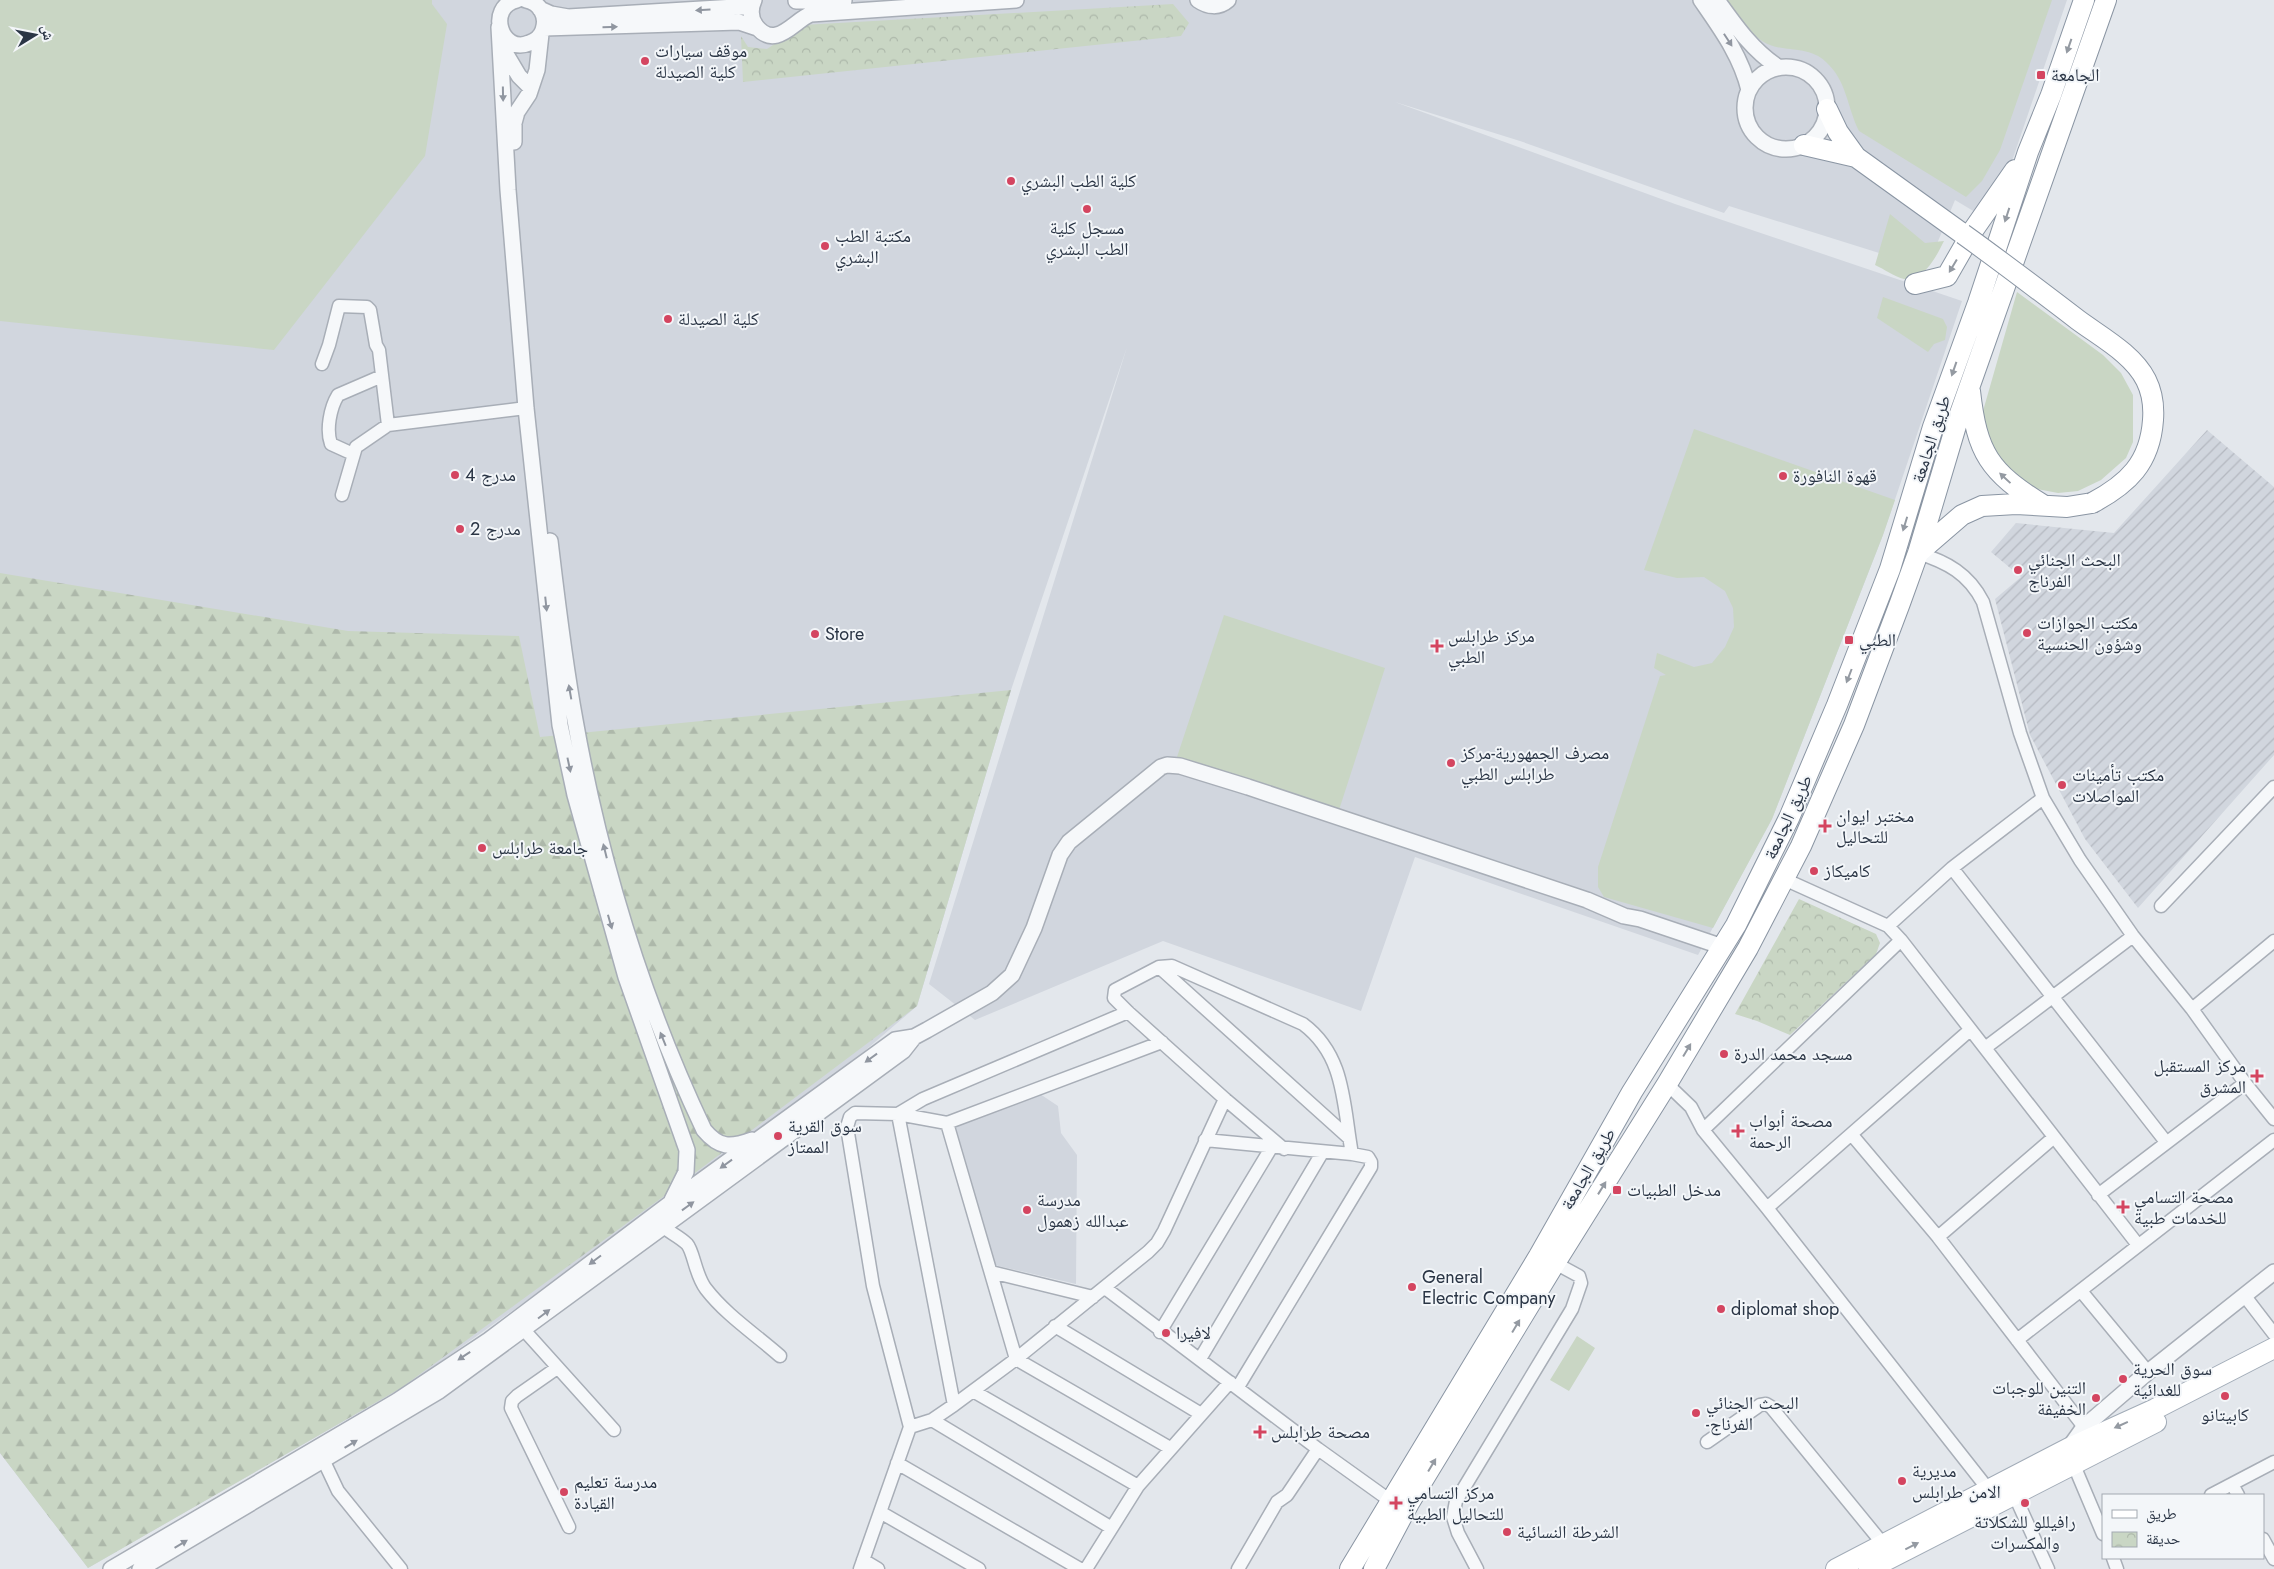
<svg xmlns="http://www.w3.org/2000/svg" width="2274" height="1569" font-family="Jost,'Noto Naskh Arabic',sans-serif">
<defs>
<pattern id="industrial-furrows" width="10" height="10" patternUnits="userSpaceOnUse" patternTransform="scale(1.25)"><rect width="10" height="10" fill="#d1d6de"/><path d="M-1 1l2-2M0 10L10 0M9 11l2-2" fill="none" stroke="#b4b8c0"/></pattern>
<pattern id="forest-firs" width="22" height="20" patternUnits="userSpaceOnUse" patternTransform="scale(1.25)"><rect width="22" height="20" fill="#c9d6c4"/><path d="M5 1l3.5 6h-7zM16 11l3.5 6h-7z" fill="#adb8aa"/></pattern>
<pattern id="park-crowns" width="20" height="18" patternUnits="userSpaceOnUse" patternTransform="scale(1.25)"><rect width="20" height="18" fill="#c9d6c4"/><path d="M2 6a3 3 0 1 1 6 0M12 15a3 3 0 1 1 6 0" fill="none" stroke="#adb8aa"/></pattern>
</defs>
<rect width="100%" height="100%" fill="#e3e7ec"/>
<path fill="#d1d6de" d="M 0,0 L 2067,0 L 2013,158 L 1975,212 L 1955,200 L 1927,268 L 1729,206 L 1724,213 L 1520,141 L 1395,102 L 1675,204 L 1962,301 L 1883,535 L 1772,819 L 1698,955 L 1415,857 L 1361,1011 L 1163,941 L 975,1020 L 929,984 L 1127,347 L 1011,690 L 917,1006 L 769,1133 L 671,1191 L 573,1268 L 412,1382 L 88,1568 L 0,1453 Z
M 1040,1094 L 1058,1106 L 1061,1133 L 1077,1155 L 1076,1284 L 994,1265 L 951,1123 Z"/>
<path fill="url(#industrial-furrows)" d="M 2207,430 L 2274,487 L 2274,755 L 2138,908 L 2085,839 L 2030,735 L 1995,599 L 2021,577 L 1991,552 L 2016,523 L 2114,533 Z"/>
<path fill="#c9d6c4" d="M 0,0 L 432,0 L 432,4 L 447,24 L 425,156 L 274,350 L 0,321 Z
M 1726,0 L 2052,0 L 2000,150 L 1982,181 L 1966,197 L 1859,131 C 1847,107 1847,81 1826,62 C 1807,44 1781,54 1762,41 C 1748,31 1735,14 1726,0 Z
M 1890,214 L 1925,243 L 1944,241 C 1937,255 1924,282 1904,279 C 1895,277 1884,269 1875,265 Z
M 2017,292 L 2103,355 L 2121,373 L 2133,395 L 2133,442 L 2126,458 L 2101,480 L 2078,491 L 2058,493 L 2037,489 L 2013,479 L 1983,437 L 1983,411 Z
M 1883,297 L 1943,319 L 1947,327 L 1945,340 L 1934,344 L 1928,352 L 1877,318 Z
M 1694,429 L 1895,500 L 1883,535 L 1772,819 L 1713,928 L 1604,897 L 1598,887 L 1598,867 L 1660,676 L 1666,675 L 1654,668 L 1657,653 L 1694,667 L 1712,663 L 1725,647 L 1734,627 L 1733,608 L 1725,591 L 1704,577 L 1677,578 L 1644,570 Z
M 1224,615 L 1385,668 L 1339,810 L 1177,757 Z
M 1577,1336 L 1595,1348 L 1569,1391 L 1550,1380 Z"/>
<path fill="url(#forest-firs)" d="M 0,573 L 348,631 L 519,636 L 540,737 L 1011,690 L 917,1006 L 671,1191 L 401,1388 L 88,1568 L 0,1453 Z"/>
<path fill="url(#park-crowns)" d="M 1173,4 L 1189,23 L 1181,36 L 743,82 L 741,36 L 748,47 L 767,49 L 803,25 Z
M 1799,899 L 1876,934 L 1880,943 L 1876,954 L 1790,1035 L 1757,1021 L 1735,1014 Z"/>
<g fill="none" stroke-linecap="round" stroke-linejoin="round">
<defs>
<path id="minor" d="M 322,364 L 329,345 L 339,306 L 367,307 L 370,310 L 376,345 L 379,350 L 388,425
M 353,454 L 331,444 C 326,430 330,408 338,395 L 382,376
M 342,495 L 356,447 L 388,425 L 526,408
M 1918,553 C 1947,562 1969,574 1983,602 L 2020,733 L 2043,798 L 2080,860 L 2133,936 L 2192,1009 L 2245,1083 L 2274,1119
M 1952,868 L 2166,1142
M 1784,879 L 1888,926 L 1901,940 L 2138,1245
M 2161,906 L 2274,787
M 1888,926 L 1952,868 L 2043,798
M 1159,967 L 1349,1138
M 2192,1009 L 2274,941
M 1985,1048 L 2133,936
M 1667,1084 L 1691,1107 L 1703,1130 L 1767,1208 L 1988,1489
M 947,1123 L 1016,1359 L 1170,1448
M 1703,1130 L 1901,940
M 1852,1135 L 1938,1237 L 2084,1427
M 1205,1140 L 1352,1154 L 1368,1157 L 1371,1162 L 1371,1167 L 1238,1387
M 1284,1149 L 1225,1099 L 1128,1012 L 1114,998 L 1115,990 L 1159,967 L 1172,966 L 1303,1024 C 1346,1056 1343,1106 1352,1154
M 2098,1195 L 2245,1083
M 1767,1208 L 1970,1030
M 662,1226 C 669,1232 680,1237 687,1244 C 694,1252 695,1275 706,1289 C 726,1315 755,1334 780,1356
M 1938,1237 L 2053,1138
M 991,1272 L 1093,1297
M 1105,1288 L 1318,1449 L 1392,1502
M 2081,1291 L 2148,1372
M 2244,1295 L 2274,1334
M 1055,1326 L 1201,1414
M 524,1330 L 614,1430
M 1160,1332 L 1271,1148
M 2017,1340 L 2274,1140
M 1200,1359 L 1322,1153
M 557,1368 L 517,1396 L 512,1401 L 511,1408 L 569,1527
M 973,1391 L 1138,1486
M 954,1405 L 898,1114 L 923,1099 L 1128,1012
M 932,1420 L 1110,1527
M 910,1427 L 932,1420 L 954,1405 L 1016,1359 L 1148,1252 L 1157,1243 L 1164,1231 L 1225,1099
M 1707,1442 L 1760,1405 L 1766,1404 L 1771,1407 L 1883,1544
M 320,1453 L 338,1491 L 401,1569
M 897,1463 L 1080,1569
M 2073,1463 L 2103,1534
M 2232,1484 L 2238,1495
M 2014,1494 L 2048,1569
M 2211,1495 L 2274,1462
M 880,1512 L 979,1569
M 2263,1539 L 2274,1559
M 2113,1558 L 2117,1569
M 863,1560 L 878,1569
M 860,1569 L 910,1427 L 873,1286 L 847,1127 L 850,1117 L 855,1113 L 898,1114 L 947,1123 L 1162,1042
M 1086,1569 L 1138,1486 L 1230,1382
M 1238,1569 L 1277,1502 L 1287,1495 L 1318,1449
M 1477,1569 L 1458,1533 L 1453,1517 L 1456,1501 L 1572,1309 L 1581,1283 L 1579,1276 L 1555,1263"/>
<path id="tertiary" d="M 517,0 C 486,7 501,55 529,43 C 535,41 541,36 543,30 C 548,16 540,3 526,0
M 754,0 C 750,9 750,18 756,26 C 776,51 794,20 811,14 L 1016,0
M 1198,0 C 1208,7 1219,8 1228,0
M 1701,0 C 1721,29 1741,56 1749,90
M 1717,0 C 1735,25 1752,50 1778,67
M 796,1 L 844,1
M 540,9 L 551,14 L 568,17 L 752,6
M 499,27 L 508,190 L 526,408 L 560,725 L 575,795 L 626,977 L 687,1150 L 686,1172 L 672,1200
M 544,28 L 739,22 L 757,28
M 503,49 L 519,76 L 531,88
M1745 108a41 41 0 1 1 82 0a41 41 0 1 1-82 0Z
M 514,142 L 514,123 L 517,112 L 529,94 L 537,70 L 541,34
M 550,541 C 557,600 564,661 575,720 C 600,861 643,1001 704,1130 C 719,1148 730,1148 752,1140
M 2069,1448 L 2084,1427 L 2148,1372 L 2274,1272
M 111,1569 L 397,1401 L 489,1340 L 668,1205 L 895,1040 L 914,1037 L 927,1030 L 992,993 L 1012,975 L 1034,928 L 1060,855 L 1069,842 L 1161,767 L 1167,765 L 1180,766 L 1248,787 L 1587,900 L 1624,916 L 1640,919 L 1723,947
M 140,1569 L 439,1391 L 903,1051 L 914,1037"/>
<path id="primary" d="M 1836,1569 L 2069,1448 L 2155,1409 L 2274,1348
M 1869,1569 L 2156,1422"/>
<path id="trunk" d="M 1827,109 L 1838,132 L 1856,157 L 1963,234
M 1804,145 L 1856,157
M 1915,284 L 1947,276 L 1974,229 L 2015,170
M 1970,391 C 1977,453 1989,472 2043,505
M 1918,553 L 1962,515 L 1982,506 L 2016,504 L 2067,507 L 2092,503
M 1350,1569 L 1539,1256 L 1632,1092 L 1736,925 L 1789,818 L 1837,705 L 1890,569 L 1933,427 L 1978,303 L 2028,152 L 2051,95 L 2084,0
M 1374,1569 L 1409,1503 L 1555,1263 L 1667,1084 L 1748,948 L 1801,846 L 1854,725 L 1900,603 L 1918,553 L 1958,419 L 2106,0"/>
</defs>
<use href="#minor" stroke="#a8aeb7" stroke-width="15"/>
<use href="#tertiary" stroke="#a8aeb7" stroke-width="18"/>
<use href="#primary" stroke="#a2acb8" stroke-width="22"/>
<use href="#trunk" stroke="#8a95a3" stroke-width="22"/>
<use href="#minor" stroke="#f6f8fa" stroke-width="12"/>
<use href="#tertiary" stroke="#f6f8fa" stroke-width="15"/>
<use href="#primary" stroke="#fff" stroke-width="20"/>
<use href="#trunk" stroke="#fff" stroke-width="20"/>
<defs>
<path id="trunk-bridge" d="M 1963,234 C 2002,262 2040,291 2078,320 C 2101,337 2133,354 2146,380 C 2152,392 2154,407 2153,420 C 2150,463 2128,484 2092,503"/>
</defs>
<use href="#trunk-bridge" stroke="#8a95a3" stroke-width="22" stroke-linecap="butt"/>
<use href="#trunk-bridge" stroke="#fff" stroke-width="20"/>
</g>
<defs><path id="oneway-solid" d="M-6-.8H1V-3.2L6.5 0L1 3.2V.8H-6Z" transform="scale(1.25)"/></defs>
<g fill="#9096a0">
<use href="#oneway-solid" transform="translate(703 10) rotate(177)"/>
<use href="#oneway-solid" transform="translate(610 27) rotate(-1)"/>
<use href="#oneway-solid" transform="translate(1728 40) rotate(57)"/>
<use href="#oneway-solid" transform="translate(503 94) rotate(89)"/>
<use href="#oneway-solid" transform="translate(546 604) rotate(84)"/>
<use href="#oneway-solid" transform="translate(570 692) rotate(-100)"/>
<use href="#oneway-solid" transform="translate(569 765) rotate(78)"/>
<use href="#oneway-solid" transform="translate(605 851) rotate(-104)"/>
<use href="#oneway-solid" transform="translate(610 922) rotate(74)"/>
<use href="#oneway-solid" transform="translate(663 1039) rotate(-112)"/>
<use href="#oneway-solid" transform="translate(871 1058) rotate(144)"/>
<use href="#oneway-solid" transform="translate(726 1164) rotate(144)"/>
<use href="#oneway-solid" transform="translate(688 1206) rotate(-36)"/>
<use href="#oneway-solid" transform="translate(595 1260) rotate(143)"/>
<use href="#oneway-solid" transform="translate(544 1314) rotate(-37)"/>
<use href="#oneway-solid" transform="translate(464 1356) rotate(146)"/>
<use href="#oneway-solid" transform="translate(351 1444) rotate(-31)"/>
<use href="#oneway-solid" transform="translate(181 1544) rotate(-31)"/>
</g>
<g fill="#949aa2">
<use href="#oneway-solid" transform="translate(2069 46) rotate(109)"/>
<use href="#oneway-solid" transform="translate(2007 215) rotate(108)"/>
<use href="#oneway-solid" transform="translate(1953 266) rotate(121)"/>
<use href="#oneway-solid" transform="translate(1954 369) rotate(109)"/>
<use href="#oneway-solid" transform="translate(2005 478) rotate(-137)"/>
<use href="#oneway-solid" transform="translate(1905 524) rotate(107)"/>
<use href="#oneway-solid" transform="translate(1849 676) rotate(111)"/>
<use href="#oneway-solid" transform="translate(1687 1050) rotate(-59)"/>
<use href="#oneway-solid" transform="translate(1602 1188) rotate(-58)"/>
<use href="#oneway-solid" transform="translate(1516 1326) rotate(-59)"/>
<use href="#oneway-solid" transform="translate(2121 1425) rotate(156)"/>
<use href="#oneway-solid" transform="translate(1432 1465) rotate(-59)"/>
<use href="#oneway-solid" transform="translate(1912 1546) rotate(-27)"/>
</g>
<g fill="#d44560" stroke="#f3f6f9" stroke-width="2">
<circle cx="645" cy="61" r="5"/>
<rect x="2036" y="70" width="10" height="10" rx="2.5"/>
<circle cx="1011" cy="181" r="5"/>
<circle cx="1087" cy="209" r="5"/>
<circle cx="825" cy="246" r="5"/>
<circle cx="668" cy="319" r="5"/>
<circle cx="455" cy="475" r="5"/>
<circle cx="1783" cy="476" r="5"/>
<circle cx="460" cy="529" r="5"/>
<circle cx="2018" cy="570" r="5"/>
<circle cx="2027" cy="633" r="5"/>
<circle cx="815" cy="634" r="5"/>
<rect x="1844" y="635" width="10" height="10" rx="2.5"/>
<path d="M1434.5 638.5h5v5h5v5h-5v5h-5v-5h-5v-5h5z"/>
<circle cx="1451" cy="763" r="5"/>
<circle cx="2062" cy="785" r="5"/>
<path d="M1822.5 818.5h5v5h5v5h-5v5h-5v-5h-5v-5h5z"/>
<circle cx="482" cy="848" r="5"/>
<circle cx="1814" cy="871" r="5"/>
<circle cx="1724" cy="1054" r="5"/>
<path d="M2254.5 1068.5h5v5h5v5h-5v5h-5v-5h-5v-5h5z"/>
<path d="M1735.5 1123.5h5v5h5v5h-5v5h-5v-5h-5v-5h5z"/>
<circle cx="778" cy="1136" r="5"/>
<rect x="1612" y="1185" width="10" height="10" rx="2.5"/>
<path d="M2120.5 1199.5h5v5h5v5h-5v5h-5v-5h-5v-5h5z"/>
<circle cx="1027" cy="1210" r="5"/>
<circle cx="1412" cy="1287" r="5"/>
<circle cx="1721" cy="1309" r="5"/>
<circle cx="1166" cy="1333" r="5"/>
<circle cx="2123" cy="1379" r="5"/>
<circle cx="2225" cy="1396" r="5"/>
<circle cx="2096" cy="1398" r="5"/>
<circle cx="1696" cy="1413" r="5"/>
<path d="M1257.5 1424.5h5v5h5v5h-5v5h-5v-5h-5v-5h5z"/>
<circle cx="1902" cy="1481" r="5"/>
<circle cx="564" cy="1492" r="5"/>
<path d="M1393.5 1495.5h5v5h5v5h-5v5h-5v-5h-5v-5h5z"/>
<circle cx="2025" cy="1503" r="5"/>
<circle cx="1507" cy="1532" r="5"/>
</g>
<g text-anchor="middle" stroke-width="4" stroke-linejoin="round" paint-order="stroke">
<g font-size="18" fill="#2a3545" stroke="#f3f6f9" text-anchor="start">
<text x="655" y="57">موقف سيارات<tspan x="655" dy="21">كلية الصيدلة</tspan></text>
<text x="2051" y="81">الجامعة</text>
<text x="1021" y="187">كلية الطب البشري</text>
<text x="1087" y="234" text-anchor="middle">مسجل كلية<tspan x="1087" dy="21">الطب البشري</tspan></text>
<text x="835" y="242">مكتبة الطب<tspan x="835" dy="21">البشري</tspan></text>
<text x="678" y="325">كلية الصيدلة</text>
<text x="465" y="481">مدرج 4</text>
<text x="1793" y="482">قهوة النافورة</text>
<text x="470" y="535">مدرج 2</text>
<text x="2028" y="566">البحث الجنائي<tspan x="2028" dy="21">الفرناج</tspan></text>
<text x="2037" y="629">مكتب الجوازات<tspan x="2037" dy="21">وشؤون الحنسية</tspan></text>
<text x="825" y="640">Store</text>
<text x="1448" y="642">مركز طرابلس<tspan x="1448" dy="21">الطبي</tspan></text>
<text x="1859" y="646">الطبي</text>
<text x="1461" y="759">مصرف الجمهورية-مركز<tspan x="1461" dy="21">طرابلس الطبي</tspan></text>
<text x="2072" y="781">مكتب تأمينات<tspan x="2072" dy="21">المواصلات</tspan></text>
<text x="1836" y="822">مختبر ايوان<tspan x="1836" dy="21">للتحاليل</tspan></text>
<text x="492" y="854">جامعة طرابلس</text>
<text x="1824" y="877">كاميكاز</text>
<text x="1734" y="1060">مسجد محمد الدرة</text>
<text x="2246" y="1072" text-anchor="end">مركز المستقبل<tspan x="2246" dy="21">المشرق</tspan></text>
<text x="1749" y="1127">مصحة أبواب<tspan x="1749" dy="21">الرحمة</tspan></text>
<text x="788" y="1132">سوق القرية<tspan x="788" dy="21">الممتاز</tspan></text>
<text x="1627" y="1196">مدخل الطبيات</text>
<text x="2134" y="1203">مصحة التسامي<tspan x="2134" dy="21">للخدمات طبية</tspan></text>
<text x="1037" y="1206">مدرسة<tspan x="1037" dy="21">عبدالله زهمول</tspan></text>
<text x="1422" y="1283">General<tspan x="1422" dy="21">Electric Company</tspan></text>
<text x="1731" y="1315">diplomat shop</text>
<text x="1176" y="1339">لافيرا</text>
<text x="2133" y="1375">سوق الحرية<tspan x="2133" dy="21">للغدائية</tspan></text>
<text x="2086" y="1394" text-anchor="end">التنين للوجبات<tspan x="2086" dy="21">الخفيفة</tspan></text>
<text x="1706" y="1409">البحث الجنائي<tspan x="1706" dy="21">-الفرناج</tspan></text>
<text x="2225" y="1421" text-anchor="middle">كابيتانو</text>
<text x="1271" y="1438">مصحة طرابلس</text>
<text x="1912" y="1477">مديرية<tspan x="1912" dy="21">الامن طرابلس</tspan></text>
<text x="574" y="1488">مدرسة تعليم<tspan x="574" dy="21">القيادة</tspan></text>
<text x="1407" y="1499">مركز التسامي<tspan x="1407" dy="21">للتحاليل الطبية</tspan></text>
<text x="2025" y="1528" text-anchor="middle">رافيللو للشكلاتة<tspan x="2025" dy="21">والمكسرات</tspan></text>
<text x="1517" y="1538">الشرطة النسائية</text>
</g>
<g font-size="18" fill="#2a3545" stroke="#f3f6f9">
<text transform="translate(1931 439) rotate(-72)" y="6">طريق الجامعة</text>
<text transform="translate(1788 817) rotate(-65)" y="6">طريق الجامعة</text>
<text transform="translate(1588 1169) rotate(-60)" y="6">طريق الجامعة</text>
</g>
</g>
<rect x="2102" y="1494" width="162" height="65" fill="#f3f6f9" stroke="#a3a9b1"/>
<rect x="2112" y="1510" width="25" height="8" fill="#ffffff" stroke="#a3a9b1"/>
<text x="2146" y="1519" font-size="15" fill="#2a3545">طريق</text>
<rect x="2112" y="1532" width="25" height="15" fill="url(#park-crowns)" stroke="#a3a9b1"/>
<text x="2146" y="1544" font-size="15" fill="#2a3545">حديقة</text>
<g transform="translate(35 35) rotate(80)" stroke="#f3f6f9" stroke-width="4" paint-order="stroke">
<path d="M0-4L9 19L0 12L-9 19Z" fill="#2a3545"/>
<text y="-8" font-size="14" font-weight="bold" text-anchor="middle" fill="#2a3545">ش</text>
</g>
</svg>
